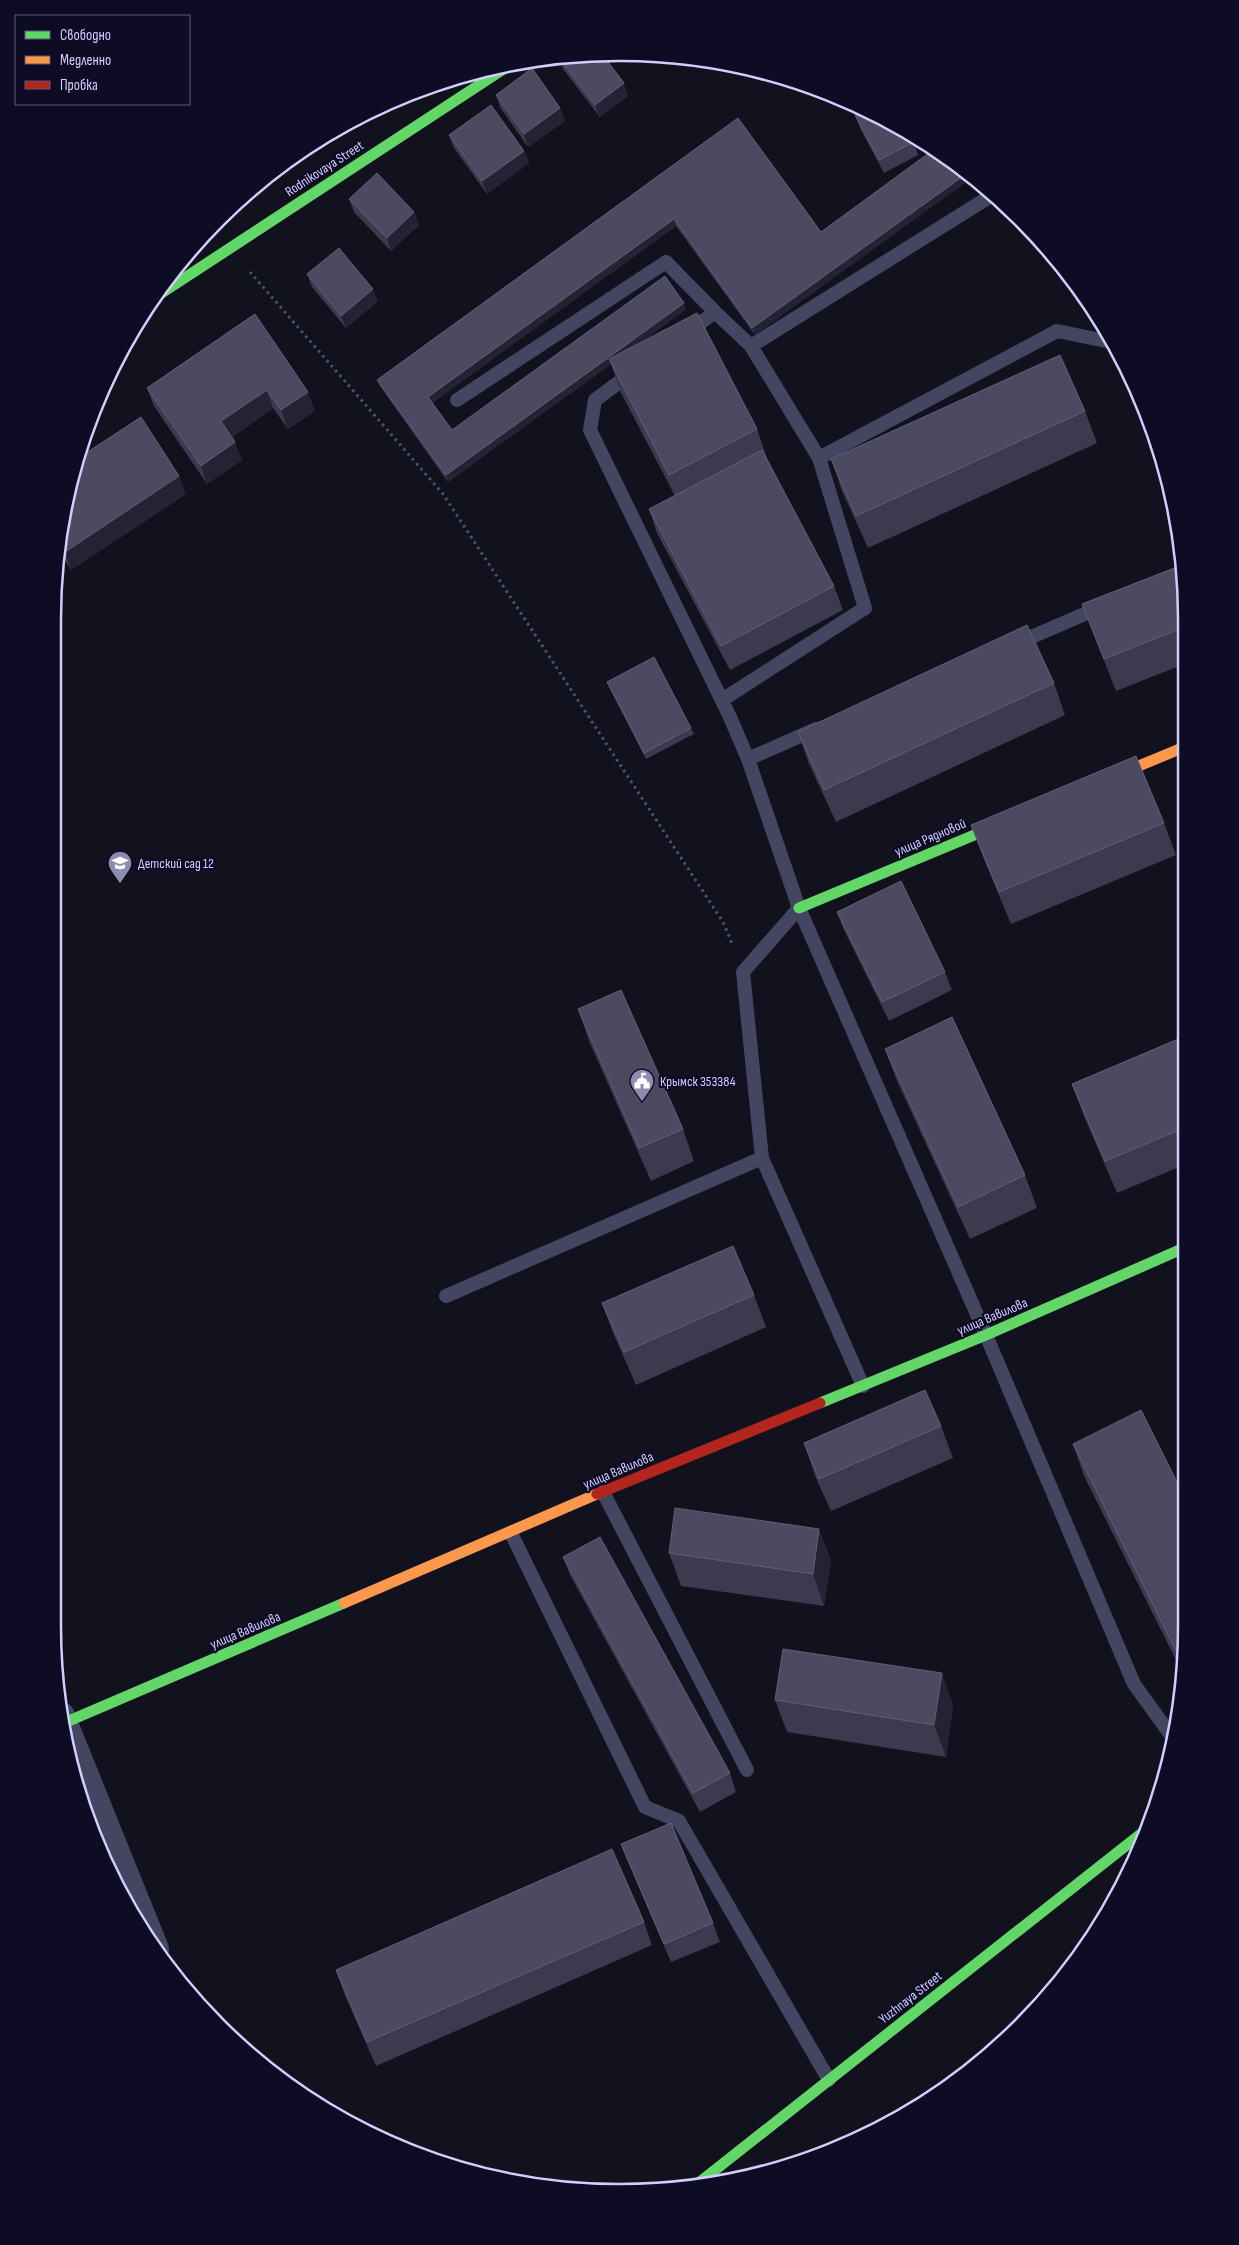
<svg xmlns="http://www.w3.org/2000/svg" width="1239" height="2245" font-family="'Sofia Sans Condensed',sans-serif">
<rect width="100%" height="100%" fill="#12111e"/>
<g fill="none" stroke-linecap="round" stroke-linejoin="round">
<path stroke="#455867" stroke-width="3" stroke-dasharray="2.5 4" stroke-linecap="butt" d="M 250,272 L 443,494 L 723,922 L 733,946"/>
<path stroke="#444560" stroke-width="14" d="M 687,333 L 715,312 L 751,346 L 819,458
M 751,346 L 994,194
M 633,372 L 595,400 L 590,430 L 730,717 L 748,759 L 799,908 L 986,1335 L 1134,1684 L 1173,1738
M 457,400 L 666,262 L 715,312
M 1015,644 L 1103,606
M 722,700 L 865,608 L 819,458 L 1057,331 L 1111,342
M 748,759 L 816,729
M 799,908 L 743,972 L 762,1158 L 863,1386
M 446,1296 L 762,1158
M 603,1492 L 747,1770
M 511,1533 L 645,1807 L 679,1821 L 829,2080"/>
<path stroke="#444560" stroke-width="28" d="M 61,1716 L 155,1949"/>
<path stroke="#63d668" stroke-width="11" d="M 157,296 L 508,66
M 799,908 L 1008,821
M 820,1403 L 986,1335 L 1184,1248
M 64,1723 L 344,1603
M 696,2185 L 1142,1833"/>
<path stroke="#ff974d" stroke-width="11" d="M 1105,780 L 1182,748
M 344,1603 L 597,1494"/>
<path stroke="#b3261e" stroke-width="11" d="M 597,1494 L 820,1403"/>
</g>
<path fill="#3b3a4e" d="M 582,54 L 628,96 L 600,117 L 563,69 L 559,58 Z
M 496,95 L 560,108 L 565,121 L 528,147 L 500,107 Z
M 855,115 L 914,142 L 918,155 L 884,173 L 860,128 Z
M 738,118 L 821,232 L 755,335 L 676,226 L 432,403 L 452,430 L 686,309 L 640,343 L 757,429 L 768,461 L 834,586 L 843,610 L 730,670 L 657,533 L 649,509 L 675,496 L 620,391 L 611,364 L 448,482 L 380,386 L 377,380 Z
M 449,135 L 524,151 L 529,163 L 487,194 L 454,148 Z
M 349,199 L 414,212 L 419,225 L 391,251 L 354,212 Z
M 307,274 L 378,301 L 346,328 L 312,287 Z
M 255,314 L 315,411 L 288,429 L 273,408 L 232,437 L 242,460 L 207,484 L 154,406 L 147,388 Z
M 1085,411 L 1097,443 L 868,548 L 842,491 L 831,459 Z
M 72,472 L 186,494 L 71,570 L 59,551 Z
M 1182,565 L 1182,665 L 1116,691 L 1082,604 Z
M 607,682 L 691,728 L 694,734 L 646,759 L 610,688 Z
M 1054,683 L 1065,715 L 836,822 L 809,764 L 798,732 Z
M 1164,823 L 1176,855 L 1011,924 L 983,857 L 971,825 Z
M 837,912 L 945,972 L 952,990 L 889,1021 L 844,930 Z
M 578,1009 L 683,1129 L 694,1161 L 651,1181 L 589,1041 Z
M 1183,1037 L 1184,1165 L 1117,1193 L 1084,1116 L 1072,1084 Z
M 885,1049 L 1025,1175 L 1037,1208 L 970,1239 L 897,1081 Z
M 754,1295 L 766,1327 L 636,1385 L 614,1335 L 602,1303 Z
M 941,1426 L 953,1458 L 831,1511 L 815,1476 L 804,1443 Z
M 1073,1444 L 1185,1498 L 1185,1662 L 1183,1674 L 1084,1476 Z
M 819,1529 L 831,1561 L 824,1606 L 681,1586 L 669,1553 Z
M 563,1557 L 730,1773 L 736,1792 L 700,1812 L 570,1575 Z
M 775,1700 L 953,1705 L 946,1757 L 787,1732 Z
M 621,1844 L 713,1923 L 720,1942 L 671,1962 L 628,1862 Z
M 644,1922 L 652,1945 L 376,2066 L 344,1993 L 336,1970 Z"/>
<path fill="#242333" d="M 624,83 L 628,96 L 600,117 L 595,105 Z
M 560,108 L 565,121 L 528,147 L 524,134 Z
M 524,151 L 529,163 L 487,194 L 482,181 Z
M 966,174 L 972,178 L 755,335 L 752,328 Z
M 414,212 L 419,225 L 391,251 L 387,238 Z
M 674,219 L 676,226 L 431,404 L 428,397 Z
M 373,289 L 378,301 L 346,328 L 341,316 Z
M 684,303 L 686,309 L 611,364 L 609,359 L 611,364 L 448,482 L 446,475 Z
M 267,390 L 273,408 L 228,439 L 221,421 Z
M 308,392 L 315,411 L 288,429 L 281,410 Z
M 235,442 L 242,460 L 207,484 L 201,466 Z
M 179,476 L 186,494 L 71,570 L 65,552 Z
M 819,1529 L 831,1561 L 824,1606 L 813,1574 Z
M 942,1673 L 953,1705 L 946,1757 L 934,1725 Z"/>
<path fill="#4b4a61" stroke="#605f7a" d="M 582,54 L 602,54 L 624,83 L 595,105 L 559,58 Z
M 532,68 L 560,108 L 524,134 L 496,95 Z
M 491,105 L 524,151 L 482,181 L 449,135 Z
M 864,111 L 903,128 L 909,133 L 914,142 L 879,160 L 855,115 Z
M 738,118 L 821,232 L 933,150 L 966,174 L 752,328 L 674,219 L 428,397 L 452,430 L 665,276 L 684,303 L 446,475 L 377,380 Z
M 377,173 L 414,212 L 387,238 L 349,199 Z
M 339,248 L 373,289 L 341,316 L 307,274 Z
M 697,313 L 757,429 L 669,475 L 609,359 Z
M 255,314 L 308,392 L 281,410 L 267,390 L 221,421 L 235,442 L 201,466 L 147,388 Z
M 1060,355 L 1085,411 L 856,516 L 831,459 Z
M 141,417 L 179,476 L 65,552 L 60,545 L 72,472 L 77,459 Z
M 762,450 L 834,586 L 721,646 L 649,509 Z
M 1182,565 L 1182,628 L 1104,659 L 1082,604 Z
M 1027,625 L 1054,683 L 824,790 L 798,732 Z
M 654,657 L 691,728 L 644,753 L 607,682 Z
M 1136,756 L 1164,823 L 999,892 L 971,825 Z
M 901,881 L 945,972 L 882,1002 L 837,912 Z
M 621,990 L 683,1129 L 639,1148 L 578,1009 Z
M 952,1017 L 1025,1175 L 958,1207 L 885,1049 Z
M 1183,1037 L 1184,1128 L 1105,1161 L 1072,1084 Z
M 733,1246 L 754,1295 L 624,1352 L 602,1303 Z
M 925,1390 L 941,1426 L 819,1479 L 804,1443 Z
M 1141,1410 L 1185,1498 L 1185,1646 L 1176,1651 L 1073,1444 Z
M 675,1508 L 819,1529 L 813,1574 L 669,1553 Z
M 600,1537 L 730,1773 L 693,1793 L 563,1557 Z
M 783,1649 L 942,1673 L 934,1725 L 775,1700 Z
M 671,1823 L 713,1923 L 664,1944 L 621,1844 Z
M 612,1849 L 644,1922 L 367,2042 L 336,1970 Z"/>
<defs>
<symbol id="school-pin" viewBox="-11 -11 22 30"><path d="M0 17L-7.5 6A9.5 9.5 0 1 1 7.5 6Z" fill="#8e8cb0" stroke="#0e0b24"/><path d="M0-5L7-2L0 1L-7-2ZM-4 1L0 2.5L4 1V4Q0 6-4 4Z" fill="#fff"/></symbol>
<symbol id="civic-pin" viewBox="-11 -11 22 30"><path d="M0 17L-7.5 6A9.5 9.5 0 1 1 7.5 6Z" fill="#8e8cb0" stroke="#0e0b24"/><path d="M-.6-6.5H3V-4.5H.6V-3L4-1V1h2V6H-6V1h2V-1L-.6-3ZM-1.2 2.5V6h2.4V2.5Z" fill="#fff"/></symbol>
</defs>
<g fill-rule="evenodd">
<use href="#school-pin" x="106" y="849" width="28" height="38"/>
<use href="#civic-pin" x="628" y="1067" width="28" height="38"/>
</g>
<g text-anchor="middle" stroke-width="4.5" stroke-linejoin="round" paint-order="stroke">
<g font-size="14" fill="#d1ceff" stroke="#0e0b24">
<text transform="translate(324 168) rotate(-33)" y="5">Rodnikovaya Street</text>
<text transform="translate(930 837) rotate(-23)" y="5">улица Рядновой</text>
<text transform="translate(992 1316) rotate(-23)" y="5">улица Вавилова</text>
<text transform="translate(618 1470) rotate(-23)" y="5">улица Вавилова</text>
<text transform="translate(245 1630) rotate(-23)" y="5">улица Вавилова</text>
<text transform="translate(910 1997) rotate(-38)" y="5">Yuzhnaya Street</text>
</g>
<g font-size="14" fill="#d1ceff" stroke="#0e0b24" text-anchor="start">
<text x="138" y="868">Детский сад 12</text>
<text x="660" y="1086">Крымск 353384</text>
</g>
</g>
<path d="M0 0H1239V2245H0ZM619 61H620A558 558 0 0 1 1178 619V1626A558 558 0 0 1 620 2184H619A558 558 0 0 1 61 1626V619A558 558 0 0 1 619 61Z" fill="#0e0b24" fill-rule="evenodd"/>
<path fill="none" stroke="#d1ceff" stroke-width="2.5" d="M619 61H620A558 558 0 0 1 1178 619V1626A558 558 0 0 1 620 2184H619A558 558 0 0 1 61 1626V619A558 558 0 0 1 619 61Z"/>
<rect x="15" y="15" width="175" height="90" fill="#0e0b24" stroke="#5c597c"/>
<rect x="25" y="31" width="25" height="8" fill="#63d668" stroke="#5c597c"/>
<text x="60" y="40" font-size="15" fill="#d1ceff">Свободно</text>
<rect x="25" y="56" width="25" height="8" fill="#ff974d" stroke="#5c597c"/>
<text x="60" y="65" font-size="15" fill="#d1ceff">Медленно</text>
<rect x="25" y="81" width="25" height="8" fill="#b3261e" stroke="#5c597c"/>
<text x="60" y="90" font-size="15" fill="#d1ceff">Пробка</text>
</svg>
